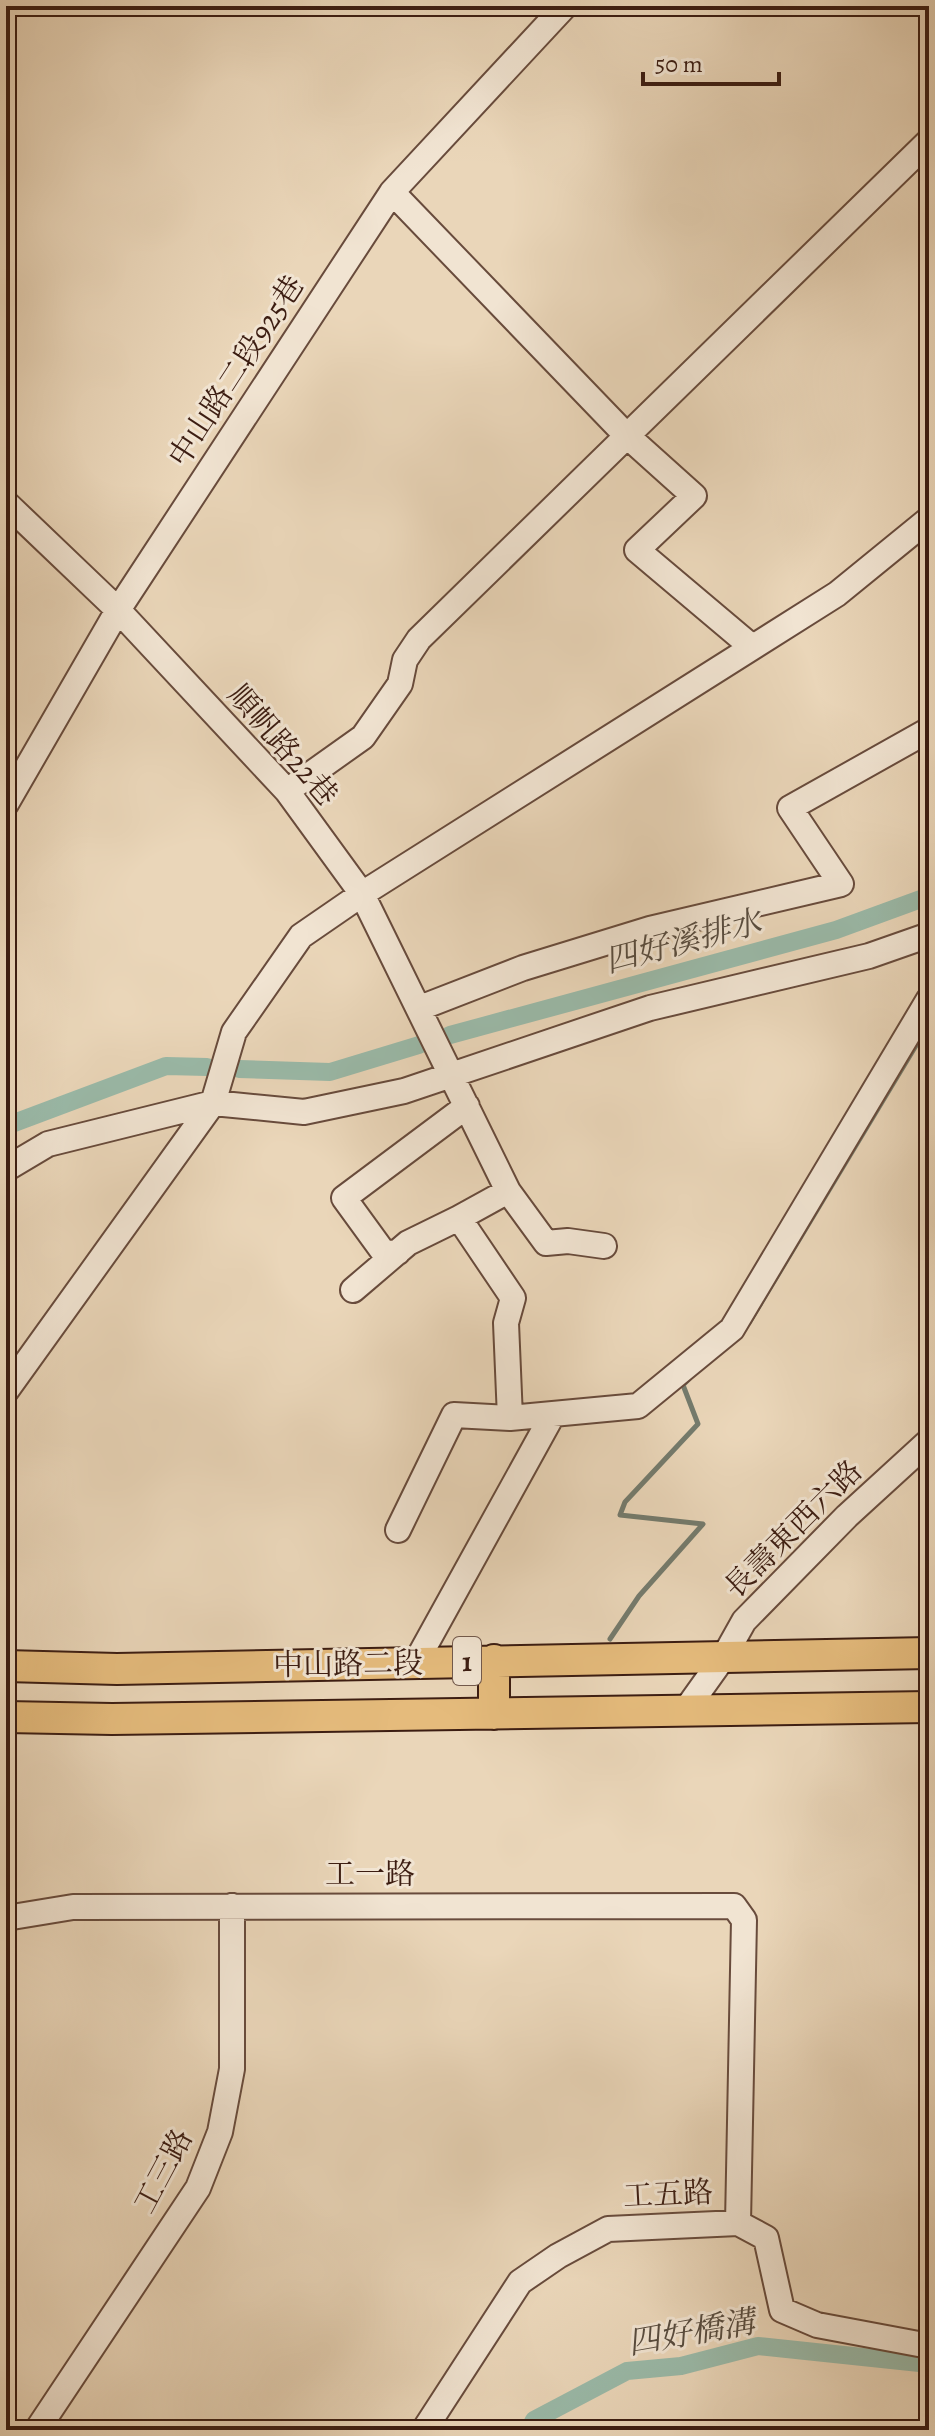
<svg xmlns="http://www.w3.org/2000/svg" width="935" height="2436" font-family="Alegreya,'Noto Serif TC',serif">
<rect width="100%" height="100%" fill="#ead6b9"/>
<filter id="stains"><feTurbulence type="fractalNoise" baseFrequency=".0025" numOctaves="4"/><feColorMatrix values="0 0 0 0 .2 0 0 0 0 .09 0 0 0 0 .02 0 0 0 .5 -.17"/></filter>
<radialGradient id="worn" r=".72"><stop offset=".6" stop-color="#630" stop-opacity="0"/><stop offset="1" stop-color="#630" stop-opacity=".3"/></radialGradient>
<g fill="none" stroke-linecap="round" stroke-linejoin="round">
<path stroke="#747b6d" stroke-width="5" d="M 749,1323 L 929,1024
M 610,1639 L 639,1596 L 703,1524 L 620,1515 L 625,1502 L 698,1424 L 683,1385 L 689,1379"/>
<path stroke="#9abaa9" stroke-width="18" d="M 450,1035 L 836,930 L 929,896
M 239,1069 L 330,1072 L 419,1045
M 6,1126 L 166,1066 L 207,1067
M 529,2430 L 534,2420 L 627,2371 L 681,2366 L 758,2346 L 929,2364"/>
<defs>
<path id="minor" d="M 392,192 L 625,434 L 694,496 L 637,550 L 752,647
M 6,503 L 118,610 L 287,791 L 362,894 L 508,1191 L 459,1218 L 513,1298 L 506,1323 L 510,1418
M 287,791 L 363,737 L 400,684 L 405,660 L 419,639 L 929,141
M 6,804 L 118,610 L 392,192 L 565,6
M 420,1008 L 523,968 L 650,929 L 841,884 L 790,808 L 929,730
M 6,1169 L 48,1144 L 213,1103 L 304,1112 L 404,1091 L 650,1008 L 869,956 L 929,935
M 508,1191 L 546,1243 L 568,1241 L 604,1246
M 398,1252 L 384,1253 L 344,1198 L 467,1106
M 353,1290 L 408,1243 L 459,1218
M 6,1391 L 213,1103 L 234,1032 L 301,936 L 362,894 L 837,594 L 929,519
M 398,1530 L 454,1415 L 510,1418 L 638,1406 L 732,1329 L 929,999
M 416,1662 L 553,1414
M 685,1711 L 725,1655 L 744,1621 L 847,1516 L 929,1441
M 6,1918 L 73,1907 L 734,1906 L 744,1920 L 738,2223 L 608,2229 L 558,2256 L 520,2282 L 424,2430
M 738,2223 L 766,2238 L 782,2310 L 817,2325 L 929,2346
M 37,2430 L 198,2188 L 220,2132 L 232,2069 L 232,1906"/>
<path id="major" d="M 494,1660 L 494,1714
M 6,1666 L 117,1669 L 929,1653
M 6,1717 L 112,1719 L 929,1707"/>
</defs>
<use href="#minor" stroke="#684b3c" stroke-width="28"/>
<use href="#major" stroke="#3c1d12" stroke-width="34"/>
<use href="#minor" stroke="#f1e4d2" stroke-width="24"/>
<use href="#major" stroke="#e5bb7c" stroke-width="30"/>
</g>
<g text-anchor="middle" stroke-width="6" stroke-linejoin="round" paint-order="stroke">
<rect fill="#f1e4d2" stroke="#72594c" stroke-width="2" x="453" y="1637" width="28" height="48" rx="6"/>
<g font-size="28" font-weight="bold" fill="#3c1d12">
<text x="467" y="1671">1</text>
</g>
<g font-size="30" fill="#3c1d12" stroke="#f1e4d2">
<text transform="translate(236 371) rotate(-57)" y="10">中山路二段925巷</text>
<text transform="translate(283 745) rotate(49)" y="10">順帆路22巷</text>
<text transform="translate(793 1529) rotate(-45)" y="10">長壽東西六路</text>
<text transform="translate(348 1664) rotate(-1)" y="10">中山路二段</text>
<text x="370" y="1884">工一路</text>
<text transform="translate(163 2171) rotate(-62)" y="10">工三路</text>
<text transform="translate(668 2194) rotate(-3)" y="10">工五路</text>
</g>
<g font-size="32" font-style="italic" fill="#584c3f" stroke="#f1e4d2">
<text transform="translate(683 941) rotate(-15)" y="11">四好溪排水</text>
<text transform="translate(691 2332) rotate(-10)" y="11">四好橋溝</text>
</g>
</g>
<rect width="935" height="2436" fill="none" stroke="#ead6b9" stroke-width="32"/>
<rect x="8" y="8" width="919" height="2420" fill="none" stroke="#3c1d12" stroke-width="4"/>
<rect x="16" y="16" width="903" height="2404" fill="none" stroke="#3c1d12" stroke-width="2"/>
<path d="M643 72v12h136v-12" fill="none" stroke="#3c1d12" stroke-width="4"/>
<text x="655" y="72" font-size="24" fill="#3c1d12" stroke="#f1e4d2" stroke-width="6" paint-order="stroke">50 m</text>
<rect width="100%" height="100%" filter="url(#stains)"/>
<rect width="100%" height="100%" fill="url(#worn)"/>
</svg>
